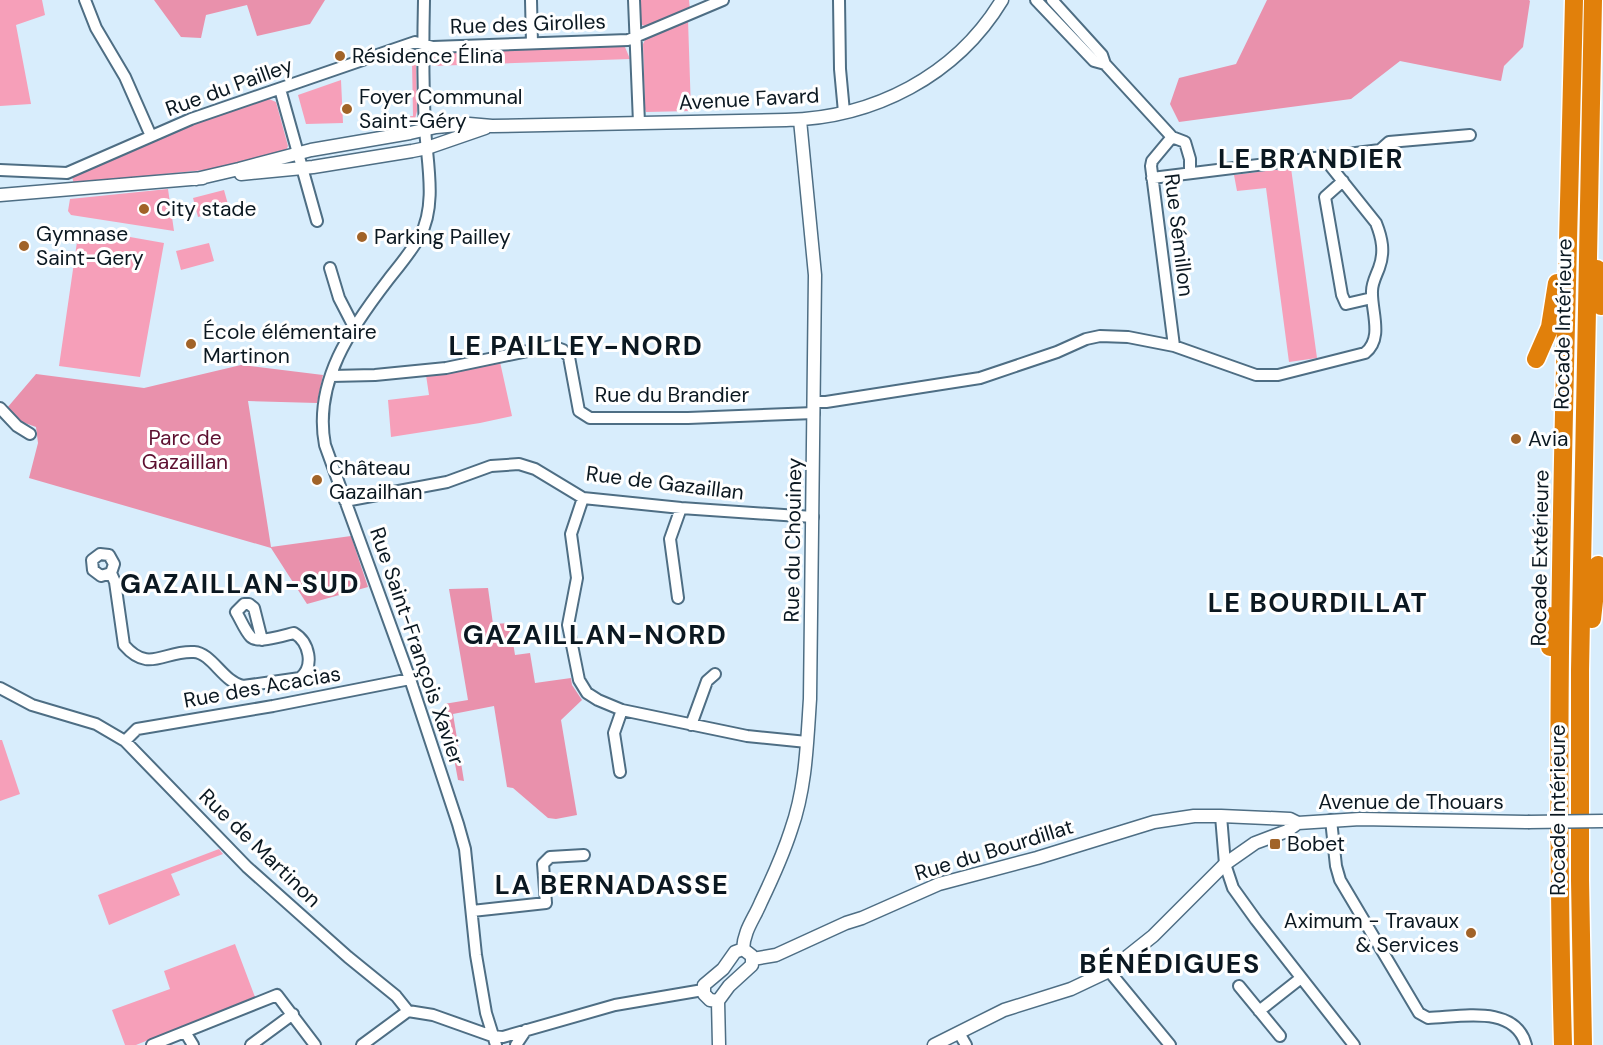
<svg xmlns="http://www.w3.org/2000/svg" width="1603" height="1045" font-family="'DM Sans',sans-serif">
<rect width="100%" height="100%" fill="#d8edfc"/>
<path fill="#f69fb9" d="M 0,0 L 42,0 L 45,15 L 16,25 L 31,104 L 0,106 Z
M 640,0 L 689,0 L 690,10 L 647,27 L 640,24 Z
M 688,20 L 691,111 L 646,112 L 645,109 L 643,44 L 646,38 Z
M 616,46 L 625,47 L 630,59 L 432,66 L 432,59 L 438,53 Z
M 416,61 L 417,111 L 415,119 L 395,128 L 394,117 L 413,116 L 412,62 Z
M 341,80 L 343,123 L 306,124 L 298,95 Z
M 269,99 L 276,102 L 288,146 L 285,153 L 209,173 L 204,170 L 88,182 L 74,185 L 72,176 L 180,129 Z
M 1291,168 L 1317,358 L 1289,362 L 1266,188 L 1237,191 L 1234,175 Z
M 168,189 L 174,231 L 71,215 L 68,211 L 70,199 Z
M 224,190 L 229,208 L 198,217 L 193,198 Z
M 79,228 L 164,243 L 140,377 L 59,366 Z
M 209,243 L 214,261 L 181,270 L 176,251 Z
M 500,362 L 512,416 L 480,423 L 391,437 L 388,400 L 429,395 L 426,375 Z
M 0,740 L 2,740 L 20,794 L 0,801 Z
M 219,849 L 223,854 L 171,874 L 180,895 L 109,925 L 98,895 Z
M 235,944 L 255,997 L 136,1045 L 125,1045 L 112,1010 L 170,989 L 164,971 Z"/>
<path fill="#e991ac" d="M 154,0 L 325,0 L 310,24 L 257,36 L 247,5 L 206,15 L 201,38 L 181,37 Z
M 1267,0 L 1529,0 L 1530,1 L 1523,47 L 1504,66 L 1501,81 L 1400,61 L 1351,99 L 1179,122 L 1170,104 L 1179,78 L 1236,64 Z
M 241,365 L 323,375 L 317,403 L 248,401 L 271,547 L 351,536 L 368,587 L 307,604 L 271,548 L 29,478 L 38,443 L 36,427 L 22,422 L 7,408 L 36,374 L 144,388 Z
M 488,588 L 493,624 L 510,623 L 515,655 L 530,653 L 535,683 L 571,678 L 572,685 L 582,700 L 561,720 L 577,815 L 556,819 L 548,818 L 513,788 L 507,787 L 494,706 L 453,714 L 464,781 L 458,780 L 444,704 L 468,700 L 449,589 Z"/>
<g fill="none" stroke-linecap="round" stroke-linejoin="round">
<defs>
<path id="minor" d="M 85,0 L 96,28 L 125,77 L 151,136
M 424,0 C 423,43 423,85 425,128 C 427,162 437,205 420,236 C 411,252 399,266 388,280 C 351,328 313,382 325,445 L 410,679 L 458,824 L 465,849 L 476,955 L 486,1013 L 496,1045
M 531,0 L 532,43
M 634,0 L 639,123
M 839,0 L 840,69 L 844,112
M 1036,0 L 1094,61 L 1105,64
M 1052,0 L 1102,55 L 1105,64 L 1172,137 L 1185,142 L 1190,159 L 1190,173
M 280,89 L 317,221
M 1172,137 L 1152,161 L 1151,166 L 1174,346
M 0,170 L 67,173 L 191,119 L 415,42 L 433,47 L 628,40 L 723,0
M 1152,178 L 1380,150 L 1389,142 L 1470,135
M 1343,181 L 1325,197 L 1342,295 L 1346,304 L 1372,298
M 330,268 L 339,298 L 354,327
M 331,376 L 375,375 L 446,368 L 552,346 L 563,350 L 569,357 L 579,411 L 590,418 L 688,418 L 814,413
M 815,402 L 826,402 L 980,378 L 1057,352 L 1086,339 L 1100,336 L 1128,337 L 1174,346 L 1256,375 L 1278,375 L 1365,353 C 1384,338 1371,311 1372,291 C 1372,283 1376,276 1379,268 C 1385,252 1382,238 1376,223 L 1324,158
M 0,408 L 17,426 L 30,434
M 583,498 L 571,534 L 577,578 L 568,625 L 579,680 L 587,693 L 598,700 L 622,710 L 747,736 L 807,742
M 345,501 L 447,482 L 491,466 L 519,464 L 535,469 L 583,498 L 681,508 L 813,517
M 111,573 L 101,576 L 93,570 L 92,560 L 100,554 L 109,555 L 114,564 L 111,573 L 115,582 L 124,645 C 149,674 164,650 194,652 C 212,653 223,682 243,686 L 300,678 C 315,666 309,642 294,633 C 285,635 258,644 251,637 C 245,631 241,620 236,612 L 244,604 L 249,604 L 254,608 L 262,640
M 678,598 L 670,539 L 681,508
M 0,688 L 32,705 L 96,724 L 125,741 L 247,867 L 348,957 L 396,996 L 408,1011 L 433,1015 L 492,1036 L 503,1037 L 615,1005 L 703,990
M 691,725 L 707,681 L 715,674
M 125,741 L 137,729 L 273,706 L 410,679
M 620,772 L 614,733 L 622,710
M 1221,816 L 1225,864 L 1233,888 L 1256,920 L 1354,1045
M 1331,820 L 1336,866 L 1340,880 L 1419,1013 L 1428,1018 C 1460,1017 1515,1004 1526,1045
M 472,911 L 546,903 L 543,864 L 550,857 L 584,855
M 1109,971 L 1170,1045
M 1239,986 L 1280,1036
M 1259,1011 L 1301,978
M 185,1032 L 193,1045
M 959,1033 L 966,1045
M 152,1045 L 277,995 L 315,1045
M 251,1045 L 293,1014
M 362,1045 L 408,1011
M 516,1045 L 526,1030"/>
<path id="tertiary" d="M 241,174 L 313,167 L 412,151 L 427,148 L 485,128
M 196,179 L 239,169 L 311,150 L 410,133 L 436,127 L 469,124 L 492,126 L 786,120 C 874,118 956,76 1002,0
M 0,195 L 203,178
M 743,949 C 744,930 754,919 761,902 C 772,879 783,855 791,830 C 806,788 807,743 810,699 L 815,275 L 800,120
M 743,949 L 752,956 L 752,965 L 729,986 L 718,1001 L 710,1000 L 704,994 L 704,985 L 723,969 L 735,952 Z
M 753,959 L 776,955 L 846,923 L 862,918 L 939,884 L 1037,858 L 1154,822 L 1194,816 L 1221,816 L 1290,819 L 1298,823 L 1360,819 L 1528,822
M 718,1001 L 719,1045
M 934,1045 L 1004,1010 L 1071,989 L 1109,971 L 1153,936 L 1225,864 L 1255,843 L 1287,831 L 1298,823"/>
<path id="motorway" d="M 1597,269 L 1601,306
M 1536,359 L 1550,327 L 1557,283
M 1549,616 L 1550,647
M 1592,619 L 1598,565
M 1563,1045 C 1553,697 1566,348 1574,0
M 1583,1045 L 1580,880 L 1580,670 L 1593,0"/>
</defs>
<use href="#minor" stroke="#4e6e84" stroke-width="14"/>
<use href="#tertiary" stroke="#4e6e84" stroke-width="15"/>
<use href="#motorway" stroke="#fff" stroke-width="21"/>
<use href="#minor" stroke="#fff" stroke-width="10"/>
<use href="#tertiary" stroke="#fff" stroke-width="12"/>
<use href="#motorway" stroke="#e1800b" stroke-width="18"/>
<defs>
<path id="tertiary-bridge" d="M 1528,822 L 1603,821"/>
</defs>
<use href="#tertiary-bridge" stroke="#4e6e84" stroke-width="15" stroke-linecap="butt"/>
<use href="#tertiary-bridge" stroke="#fff" stroke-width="12"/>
</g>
<g fill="#a16328" stroke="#fff" stroke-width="2">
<circle cx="340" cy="56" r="6"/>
<circle cx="347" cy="109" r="6"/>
<circle cx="144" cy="209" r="6"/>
<circle cx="362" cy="237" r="6"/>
<circle cx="24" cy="246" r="6"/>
<circle cx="191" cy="344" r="6"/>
<circle cx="1516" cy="439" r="6"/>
<circle cx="317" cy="480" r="6"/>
<rect x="1269" y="838" width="12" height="12" rx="3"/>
<circle cx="1471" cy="933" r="6"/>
</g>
<g text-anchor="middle" stroke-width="6" stroke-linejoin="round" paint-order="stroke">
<g font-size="21" fill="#0b1821" stroke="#fff">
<text transform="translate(528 24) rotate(-2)" y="7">Rue des Girolles</text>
<text transform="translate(229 87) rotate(-20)" y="7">Rue du Pailley</text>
<text transform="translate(749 99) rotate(-3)" y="7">Avenue Favard</text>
<text transform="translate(1179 235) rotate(83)" y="7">Rue Sémillon</text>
<text transform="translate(1563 324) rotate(-89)" y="7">Rocade Intérieure</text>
<text x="672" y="402">Rue du Brandier</text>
<text transform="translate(665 483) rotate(7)" y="7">Rue de Gazaillan</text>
<text transform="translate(793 540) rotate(-89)" y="7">Rue du Chouiney</text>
<text transform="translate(1540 558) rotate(-89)" y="7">Rocade Extérieure</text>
<text transform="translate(417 646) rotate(71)" y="7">Rue Saint-François Xavier</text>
<text transform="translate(262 687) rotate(-10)" y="7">Rue des Acacias</text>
<text x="1411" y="809">Avenue de Thouars</text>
<text transform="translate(1558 810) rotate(-90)" y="7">Rocade Intérieure</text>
<text transform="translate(260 848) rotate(44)" y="7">Rue de Martinon</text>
<text transform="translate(994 850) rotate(-17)" y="7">Rue du Bourdillat</text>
</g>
<g font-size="21" fill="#0b1821" stroke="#fff" text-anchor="start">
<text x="352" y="63">Résidence Élina</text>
<text x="359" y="104">Foyer Communal<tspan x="359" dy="24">Saint-Géry</tspan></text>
<text x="156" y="216">City stade</text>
<text x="36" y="241">Gymnase<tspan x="36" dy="24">Saint-Gery</tspan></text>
<text x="374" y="244">Parking Pailley</text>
<text x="203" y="339">École élémentaire<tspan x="203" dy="24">Martinon</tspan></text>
<text x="1528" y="446">Avia</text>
<text x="329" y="475">Château<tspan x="329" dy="24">Gazailhan</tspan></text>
<text x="1287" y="851">Bobet</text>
<text x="1459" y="928" text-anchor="end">Aximum - Travaux<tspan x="1459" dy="24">&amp; Services</tspan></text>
</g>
<g font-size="21" fill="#5d0f30" stroke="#fff">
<text x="185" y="445">Parc de<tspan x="185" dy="24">Gazaillan</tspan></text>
</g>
<g font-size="27" font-weight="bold" letter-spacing="1.5" fill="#0b1821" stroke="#fff">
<text x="1311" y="168">LE BRANDIER</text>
<text x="576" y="355">LE PAILLEY-NORD</text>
<text x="240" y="593">GAZAILLAN-SUD</text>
<text x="1318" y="612">LE BOURDILLAT</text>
<text x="595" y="644">GAZAILLAN-NORD</text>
<text x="612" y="894">LA BERNADASSE</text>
<text x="1170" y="973">BÉNÉDIGUES</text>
</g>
</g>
</svg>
